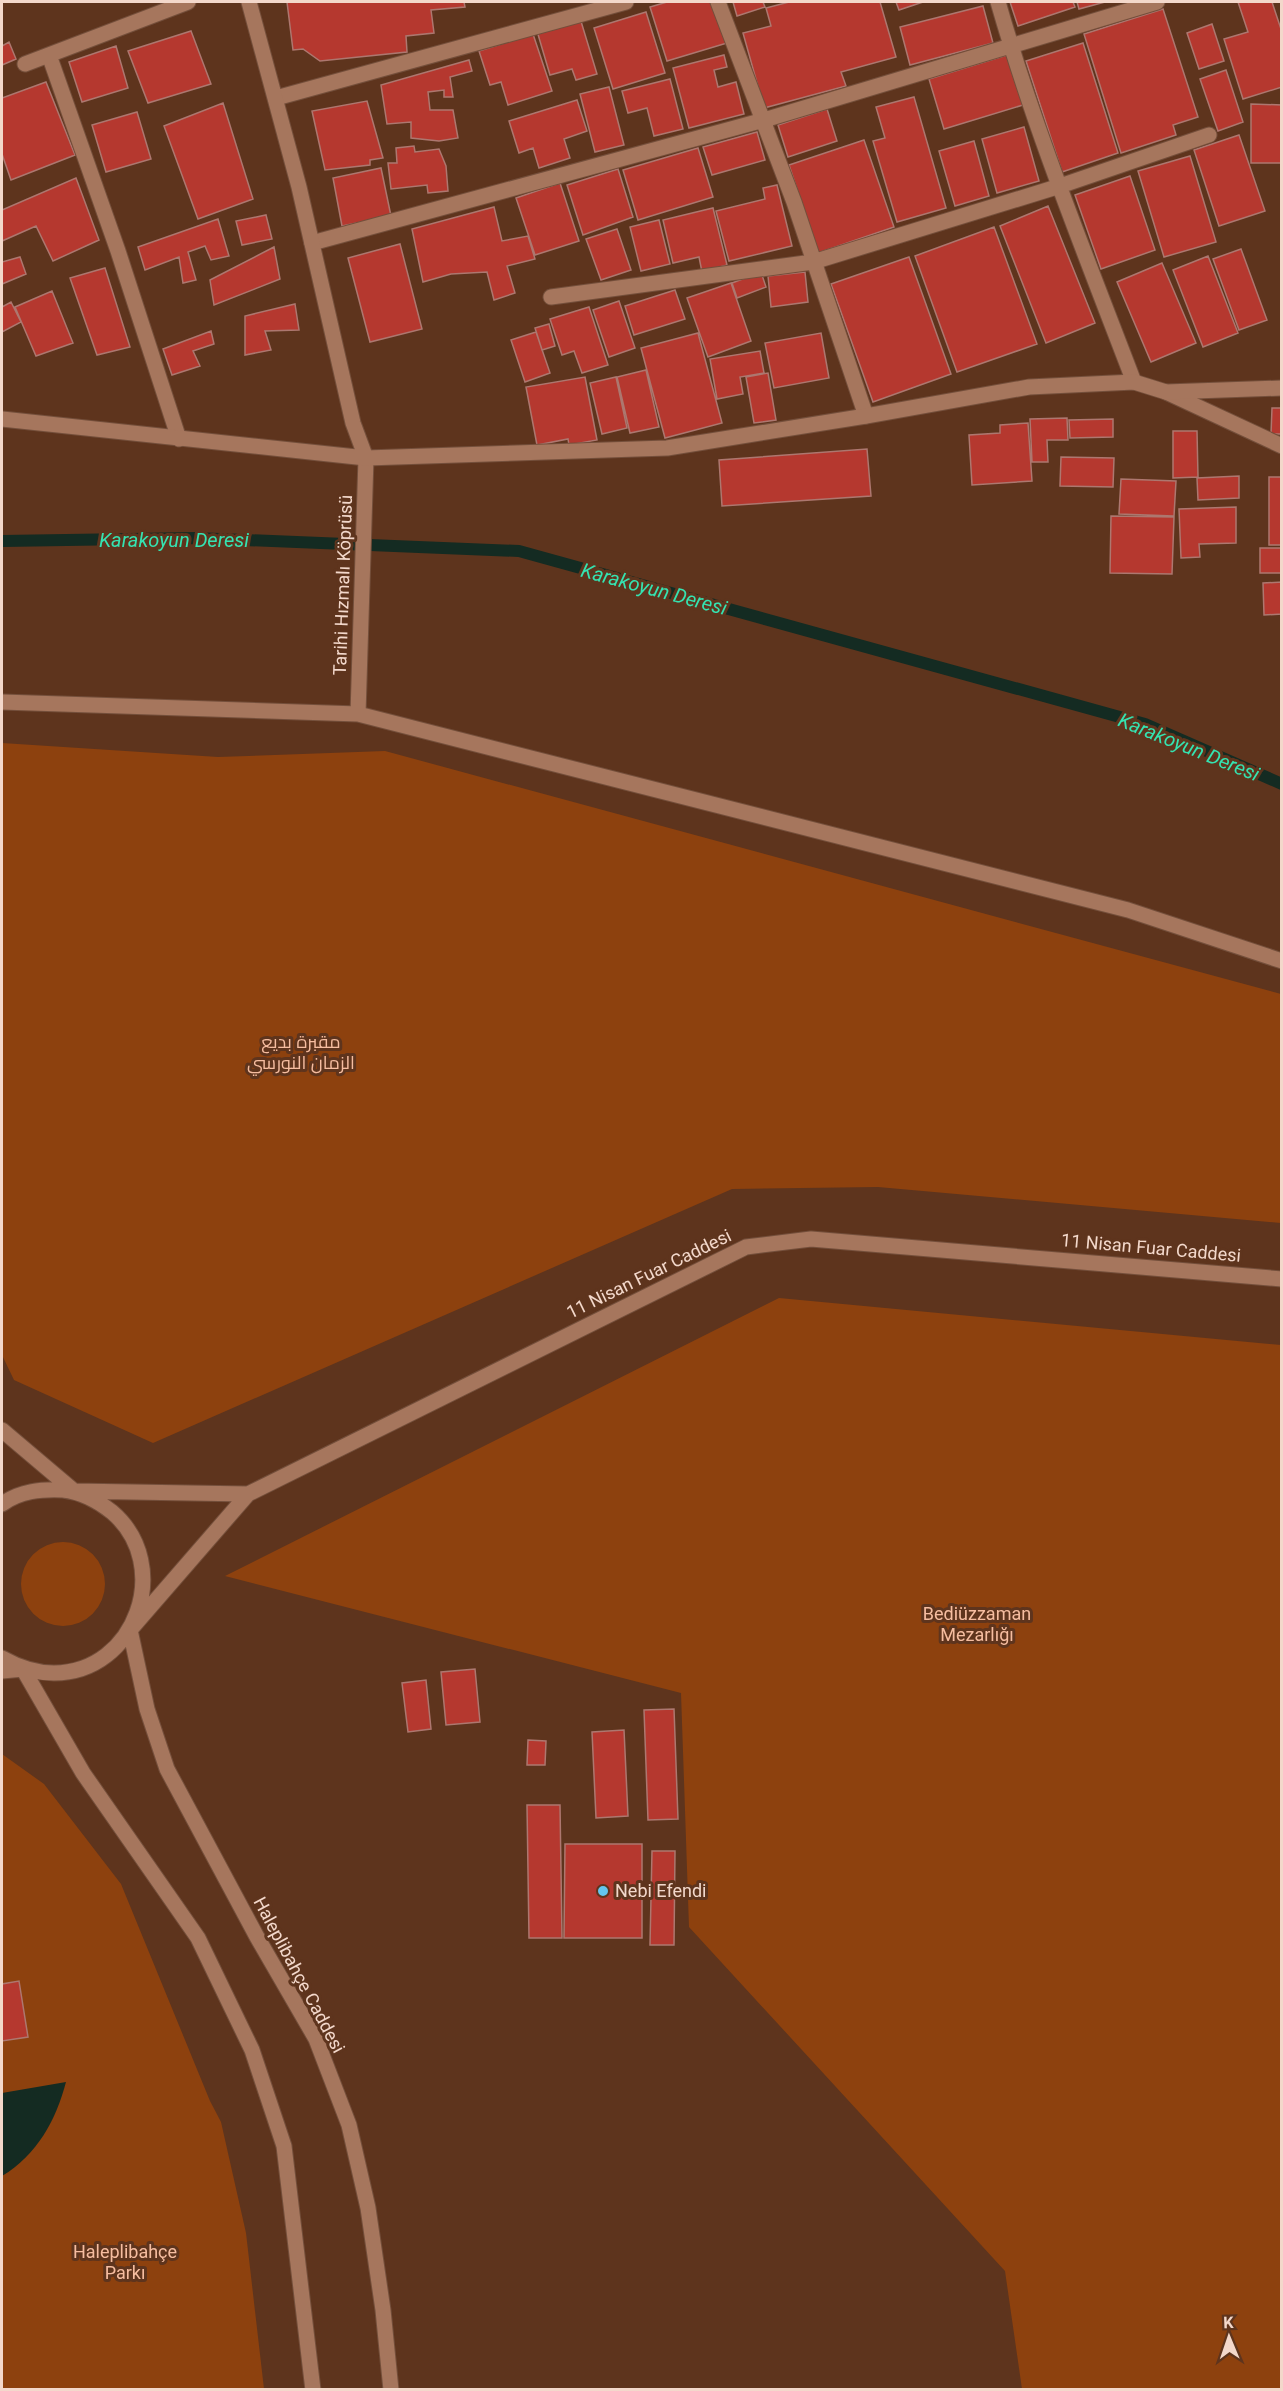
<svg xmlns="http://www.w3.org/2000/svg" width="1283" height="2391" font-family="Roboto,Cairo,sans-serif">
<rect width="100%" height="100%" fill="#5e341d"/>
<path fill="#8d410e" d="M 2,743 L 218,757 L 385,751 L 1281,994 L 1281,1223 L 878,1187 L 732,1189 L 153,1443 L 14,1380 L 2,1355 Z
M 779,1298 L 1281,1345 L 1281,2389 L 1022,2389 L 1005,2271 L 689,1927 L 681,1693 L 225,1576 Z
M21 1584a42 42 0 1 1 84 0a42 42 0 1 1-84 0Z
M 2,1754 L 44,1784 L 121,1884 L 210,2101 L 221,2122 L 246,2233 L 264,2389 L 2,2389 Z"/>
<path fill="#142b22" d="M 66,2082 C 56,2120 37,2155 2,2176 L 2,2093 Z"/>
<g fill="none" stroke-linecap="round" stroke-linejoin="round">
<path stroke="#142b22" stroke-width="12" d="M 2,541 L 195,538 L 519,551 L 1145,724 L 1282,784"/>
</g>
<path fill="#b5382f" stroke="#ad776f" stroke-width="1.5" d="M 287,2 L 464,2 L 465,7 L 431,10 L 434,33 L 406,36 L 407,52 L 320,61 L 303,49 L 293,50 Z
M 667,2 L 714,2 L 727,43 L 667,61 L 650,7 Z
M 733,2 L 763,2 L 765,7 L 737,16 Z
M 789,2 L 880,2 L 896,57 L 841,72 L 846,86 L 764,108 L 743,33 L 771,26 L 766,8 Z
M 896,2 L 923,2 L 899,10 Z
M 1010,2 L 1073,2 L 1075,7 L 1018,26 Z
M 1077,2 L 1105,2 L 1079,9 Z
M 1238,2 L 1272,2 L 1282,32 L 1282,87 L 1243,99 L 1224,39 L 1248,32 Z
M 983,6 L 993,43 L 910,65 L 900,27 Z
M 1163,9 L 1198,117 L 1173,125 L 1176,135 L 1121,153 L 1084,34 Z
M 646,12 L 665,73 L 613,89 L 594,28 Z
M 580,18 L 597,74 L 576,80 L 572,69 L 550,75 L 537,31 Z
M 1212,24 L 1224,61 L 1199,69 L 1187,33 Z
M 191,31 L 211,84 L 148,103 L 128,51 Z
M 533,34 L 552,91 L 508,105 L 501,82 L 490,85 L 479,51 Z
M 9,42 L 16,59 L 2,65 L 2,46 Z
M 1083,43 L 1118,153 L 1062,172 L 1026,61 Z
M 116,46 L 128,88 L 82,102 L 69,62 Z
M 724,55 L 727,67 L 714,70 L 718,87 L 736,82 L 744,114 L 689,128 L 673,68 Z
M 1007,55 L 1023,105 L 944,129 L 929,79 Z
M 469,60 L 472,71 L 450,77 L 453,97 L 444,97 L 444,90 L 428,92 L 430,110 L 453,110 L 458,138 L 439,141 L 411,138 L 411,122 L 387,124 L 381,85 Z
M 1226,70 L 1243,122 L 1218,131 L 1200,79 Z
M 670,79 L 683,129 L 654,136 L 647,108 L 628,113 L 622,91 Z
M 46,82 L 75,155 L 11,180 L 2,154 L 2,98 Z
M 609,87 L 624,145 L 595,152 L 580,94 Z
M 914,97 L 946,208 L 897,222 L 873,141 L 885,138 L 876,107 Z
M 577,100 L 587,131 L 564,139 L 570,158 L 539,168 L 533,148 L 519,153 L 509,121 Z
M 367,101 L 383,158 L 370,160 L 370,165 L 325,170 L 312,111 Z
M 223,103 L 253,199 L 198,219 L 164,126 Z
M 1251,104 L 1282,105 L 1282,163 L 1251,163 Z
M 827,109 L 837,141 L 788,157 L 778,125 Z
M 137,112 L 151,159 L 106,172 L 92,125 Z
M 1024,127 L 1039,181 L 997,193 L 982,139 Z
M 757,132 L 765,160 L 712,175 L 703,147 Z
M 1239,135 L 1265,211 L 1219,226 L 1194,150 Z
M 864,140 L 894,227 L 818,253 L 789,165 Z
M 974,141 L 989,196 L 955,206 L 939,151 Z
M 414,146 L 415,152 L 439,149 L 446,166 L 448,191 L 428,193 L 427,185 L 391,189 L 388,163 L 397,163 L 396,148 Z
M 698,148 L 713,197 L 638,220 L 623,170 Z
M 1190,156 L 1216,242 L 1164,257 L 1138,171 Z
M 381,168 L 391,216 L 342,226 L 333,178 Z
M 618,169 L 633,217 L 583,235 L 567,185 Z
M 1130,176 L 1155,250 L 1101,269 L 1075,195 Z
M 76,178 L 99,240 L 53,261 L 36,226 L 2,241 L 2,210 Z
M 560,183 L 579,241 L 535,255 L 516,198 Z
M 777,185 L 792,246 L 729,261 L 716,211 L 765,199 L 763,188 Z
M 1048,206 L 1095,323 L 1046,343 L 1000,226 Z
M 494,207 L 502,241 L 528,236 L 535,259 L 507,266 L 515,293 L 494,300 L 487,272 L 451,274 L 423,282 L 412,229 Z
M 713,208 L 727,265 L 702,272 L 699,257 L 673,263 L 663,220 Z
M 266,215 L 272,239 L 242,245 L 236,221 Z
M 218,219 L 229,256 L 211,260 L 205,246 L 188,252 L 196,280 L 183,283 L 179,257 L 145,270 L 138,247 Z
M 659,220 L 670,264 L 641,271 L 630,227 Z
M 994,227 L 1037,344 L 957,372 L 915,256 Z
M 617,229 L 631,270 L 601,280 L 586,239 Z
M 400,244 L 422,329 L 370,342 L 348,258 Z
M 274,247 L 280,279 L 214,305 L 210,280 Z
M 1241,249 L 1267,320 L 1239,330 L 1213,259 Z
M 1208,256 L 1238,333 L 1203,347 L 1173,270 Z
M 20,257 L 26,274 L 2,284 L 2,262 Z
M 909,257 L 951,374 L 873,402 L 831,284 Z
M 1162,263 L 1196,343 L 1151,362 L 1117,282 Z
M 105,268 L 130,347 L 97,355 L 70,278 Z
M 761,272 L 766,287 L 737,298 L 732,283 Z
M 805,272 L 808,302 L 771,307 L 768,276 Z
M 731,283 L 751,341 L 708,357 L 687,298 Z
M 675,290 L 685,319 L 634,335 L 625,306 Z
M 52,291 L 73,343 L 36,356 L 15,307 Z
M 619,301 L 635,348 L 609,357 L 593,310 Z
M 11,302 L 21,322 L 2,332 L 2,307 Z
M 295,304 L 299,330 L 265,331 L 271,350 L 245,355 L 245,316 Z
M 589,307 L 608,365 L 582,373 L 574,351 L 562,355 L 550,319 Z
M 549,324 L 555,346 L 542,350 L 535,328 Z
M 211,331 L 214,344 L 193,351 L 200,366 L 172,375 L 163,349 Z
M 536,332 L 550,373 L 525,382 L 511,340 Z
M 698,333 L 722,423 L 665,438 L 641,348 Z
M 821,333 L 829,378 L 774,388 L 765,343 Z
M 760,351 L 764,373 L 740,377 L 743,394 L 717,399 L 710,359 Z
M 646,370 L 659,427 L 630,433 L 617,377 Z
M 768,373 L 776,420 L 754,423 L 746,377 Z
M 585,377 L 597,440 L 569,445 L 568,439 L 537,445 L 526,387 Z
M 616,377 L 627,428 L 602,434 L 590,383 Z
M 1272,408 L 1282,408 L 1282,434 L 1271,434 Z
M 1067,418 L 1068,440 L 1047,440 L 1048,462 L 1032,462 L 1030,419 Z
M 1113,419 L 1113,437 L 1070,438 L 1069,420 Z
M 1028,423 L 1032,481 L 972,485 L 969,435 L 1000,433 L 1000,425 Z
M 1173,431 L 1197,431 L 1198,477 L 1173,478 Z
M 867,449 L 871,496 L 722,506 L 719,460 Z
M 1061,457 L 1114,458 L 1113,487 L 1060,486 Z
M 1239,476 L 1239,498 L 1198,500 L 1197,478 Z
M 1269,477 L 1282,477 L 1282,545 L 1269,545 Z
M 1121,479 L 1176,481 L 1174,516 L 1119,514 Z
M 1236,507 L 1236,543 L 1199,544 L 1200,557 L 1181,558 L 1179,509 Z
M 1111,516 L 1174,517 L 1172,574 L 1110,573 Z
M 1260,548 L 1282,548 L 1282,573 L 1260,573 Z
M 1282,582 L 1282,614 L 1264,615 L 1263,583 Z
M 475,1669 L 480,1722 L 446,1725 L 441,1672 Z
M 426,1680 L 431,1729 L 408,1732 L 402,1683 Z
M 674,1709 L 678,1819 L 648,1820 L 644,1710 Z
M 624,1730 L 628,1816 L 596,1818 L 592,1732 Z
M 528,1740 L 546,1741 L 545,1765 L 527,1765 Z
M 527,1805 L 560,1805 L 562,1938 L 529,1938 Z
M 565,1844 L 642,1844 L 642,1938 L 564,1938 Z
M 652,1851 L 675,1851 L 674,1945 L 650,1945 Z
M 19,1981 L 28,2037 L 2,2041 L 2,1984 Z"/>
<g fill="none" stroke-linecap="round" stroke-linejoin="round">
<defs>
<path id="street" d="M 718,2 L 794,202 L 866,416
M 998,2 C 1035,131 1086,256 1134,382
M 49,55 L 118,251 L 179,439
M 25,64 L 188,2
M 276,98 L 626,2
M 312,243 L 764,120 L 1157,2
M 551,297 L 813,262 L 1060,186 L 1209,135
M 1166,392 L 1282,446
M 2,702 L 358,714 L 1128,910 L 1282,961
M 358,714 L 366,458"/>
<path id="secondary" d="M 249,2 L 299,187 L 353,423 L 366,458
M 2,419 L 366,458 L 667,448 L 866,416 L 1029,387 L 1134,382 L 1166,392 L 1282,388
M 2,1430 L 74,1491 L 248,1494
M 2,1504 C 20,1491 41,1489 63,1490 C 81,1492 98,1501 112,1512 C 174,1565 136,1673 54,1673 C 34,1673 18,1667 2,1658
M 2,1671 L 23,1669 L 83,1773 L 198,1938 L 252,2050 L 284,2146 L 313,2390
M 391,2390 L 383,2310 L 368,2208 L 349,2125 L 316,2039 L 257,1937 L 167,1769 L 147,1709 L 130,1630 L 248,1494 L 746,1247 L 811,1239 L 1282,1279"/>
</defs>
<use href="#street" stroke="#744f3b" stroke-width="17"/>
<use href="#secondary" stroke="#744f3b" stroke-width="17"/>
<use href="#street" stroke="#a6765d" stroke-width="15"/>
<use href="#secondary" stroke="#a6765d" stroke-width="15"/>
</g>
<circle fill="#64c5ee" stroke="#5e341d" stroke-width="2" cx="603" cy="1891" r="6"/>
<g text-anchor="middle" stroke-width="6" stroke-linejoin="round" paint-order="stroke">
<g font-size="18" fill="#f3d8cb" stroke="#5e341d">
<text transform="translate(343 585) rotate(-88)" y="6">Tarihi Hızmalı Köprüsü</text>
<text transform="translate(1151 1248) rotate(5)" y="6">11 Nisan Fuar Caddesi</text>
<text transform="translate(649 1274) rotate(-26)" y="6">11 Nisan Fuar Caddesi</text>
<text transform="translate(299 1975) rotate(62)" y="6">Haleplibahçe Caddesi</text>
</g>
<g font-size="18" fill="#f6bda0" stroke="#5e341d">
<text x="301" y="1048">مقبرة بديع<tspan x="301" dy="21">الزمان النورسي</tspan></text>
<text x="977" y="1620">Bediüzzaman<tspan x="977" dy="21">Mezarlığı</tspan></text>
<text x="125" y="2258">Haleplibahçe<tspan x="125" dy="21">Parkı</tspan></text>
</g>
<g font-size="18" fill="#f3d8cb" stroke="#5e341d" text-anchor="start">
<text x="615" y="1897">Nebi Efendi</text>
</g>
<g font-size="20" font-style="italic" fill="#35e3b1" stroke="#5e341d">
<text x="174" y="547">Karakoyun Deresi</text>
<text transform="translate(654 589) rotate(15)" y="7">Karakoyun Deresi</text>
<text transform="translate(1189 747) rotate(22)" y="7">Karakoyun Deresi</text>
</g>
</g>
<rect width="1283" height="2391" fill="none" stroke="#f3d8cb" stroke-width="6"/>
<g transform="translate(1229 2337) rotate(358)" stroke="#5e341d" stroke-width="4.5" paint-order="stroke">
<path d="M0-4.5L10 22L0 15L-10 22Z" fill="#f3d8cb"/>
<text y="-9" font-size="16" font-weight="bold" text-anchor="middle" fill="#f3d8cb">K</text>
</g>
</svg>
